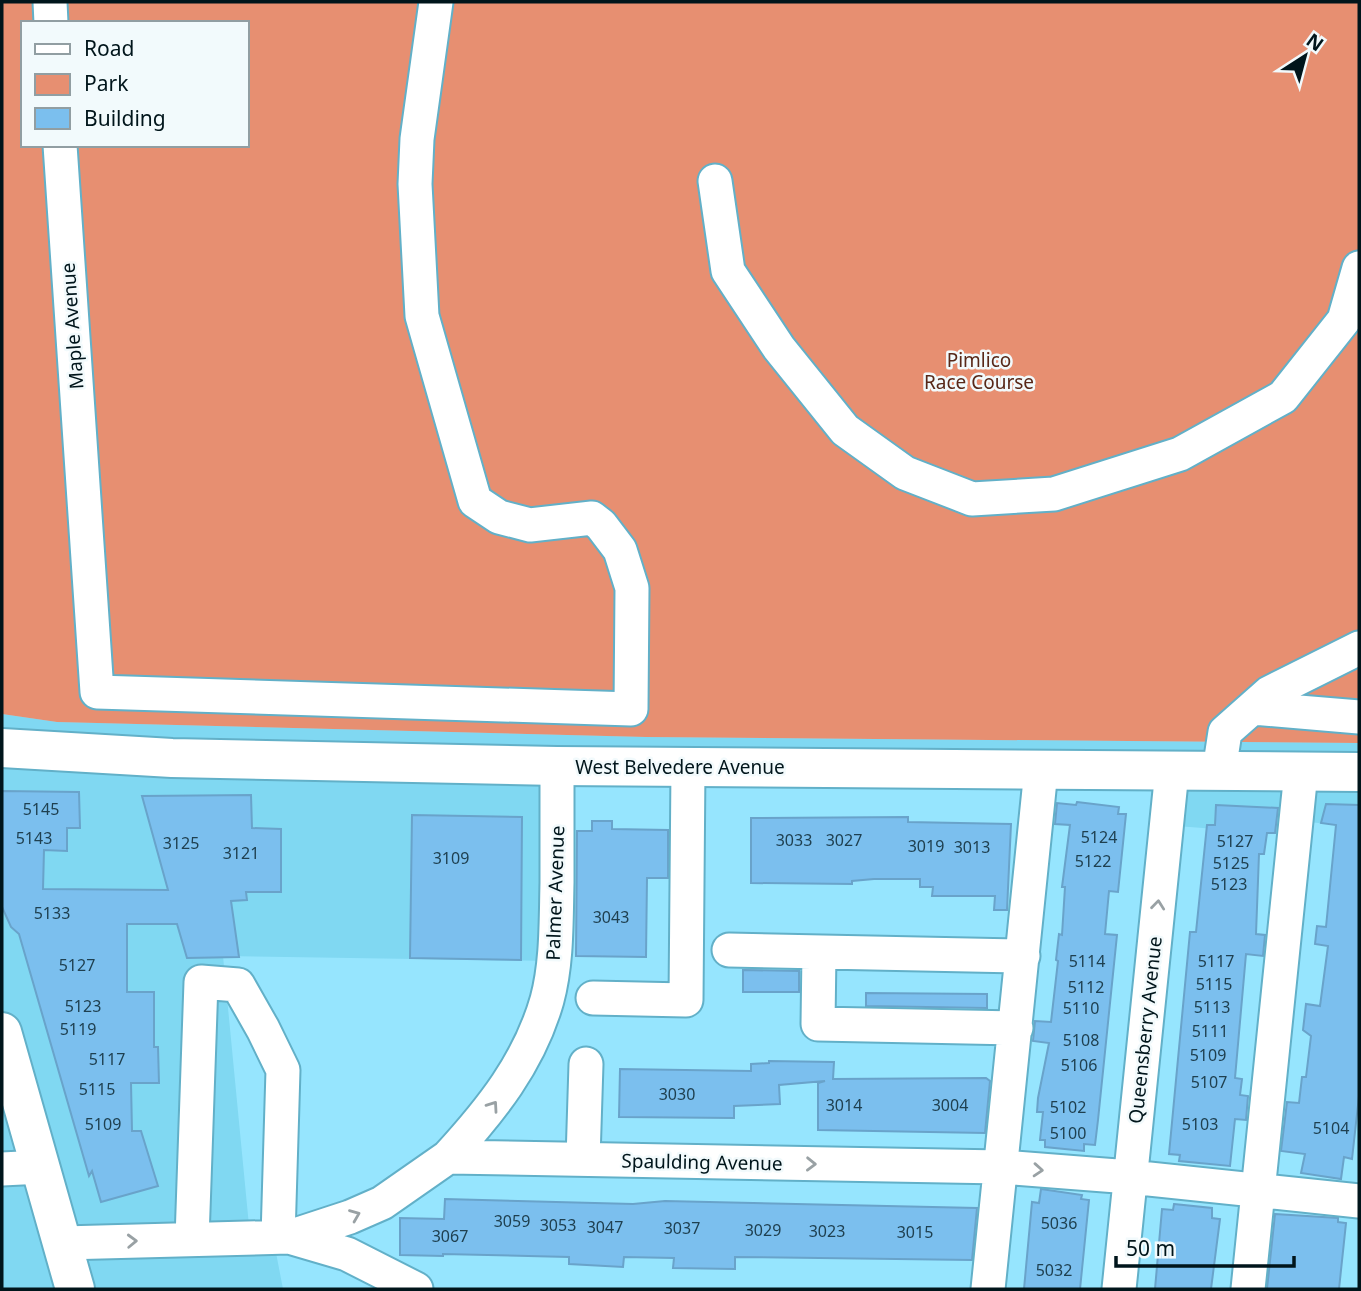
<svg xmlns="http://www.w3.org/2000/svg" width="1361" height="1291" font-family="'Noto Sans',sans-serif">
<rect width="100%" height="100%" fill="#96e5fe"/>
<path fill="#80d8f2" d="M 2,714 L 57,722 L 646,737 L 1359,743 L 1359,827 L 1298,821 L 1296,835 L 1163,825 L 1168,773 L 555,765 L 551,961 L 223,956 L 250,1236 L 273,1237 L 283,1289 L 2,1289 Z"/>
<path fill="#e78f71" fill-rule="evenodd" d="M 2,2 L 1359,2 L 1359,743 L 646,737 L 57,722 L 2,714 ZM 23,23 L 247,23 L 247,145 L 23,145 Z"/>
<path fill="#7bbfee" stroke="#69a3ca" stroke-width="2" d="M 2,791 L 79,792 L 80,828 L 67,828 L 67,851 L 44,850 L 43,889 L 168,890 L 142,796 L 251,795 L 252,828 L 281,829 L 281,892 L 246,892 L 247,900 L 231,901 L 239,957 L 187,958 L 177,924 L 127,924 L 127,992 L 154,992 L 154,1047 L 158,1047 L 159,1083 L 131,1083 L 132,1131 L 141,1131 L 158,1186 L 101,1202 L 92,1171 L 89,1176 L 19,934 L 11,927 L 2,907 Z
M 1077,802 L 1119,807 L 1118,814 L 1126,814 L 1118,892 L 1109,891 L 1105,934 L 1117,935 L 1098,1120 L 1095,1145 L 1084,1144 L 1084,1151 L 1045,1147 L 1045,1140 L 1040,1140 L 1043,1112 L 1037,1112 L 1038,1098 L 1049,1043 L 1033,1041 L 1035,1021 L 1051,1022 L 1058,961 L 1056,960 L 1059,934 L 1062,935 L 1065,887 L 1062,887 L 1070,825 L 1055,824 L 1057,803 L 1076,805 Z
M 1326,804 L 1359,805 L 1359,1096 L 1352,1159 L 1344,1157 L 1341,1179 L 1301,1173 L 1305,1154 L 1281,1151 L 1287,1102 L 1299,1103 L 1302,1077 L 1306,1077 L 1311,1036 L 1303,1030 L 1306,1004 L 1320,1006 L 1328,946 L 1315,944 L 1317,926 L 1326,927 L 1336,825 L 1321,823 Z
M 1216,805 L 1278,808 L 1275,833 L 1267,833 L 1264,854 L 1259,854 L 1256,934 L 1265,935 L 1263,956 L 1246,954 L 1235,1078 L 1242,1079 L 1240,1095 L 1248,1096 L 1246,1120 L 1235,1119 L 1230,1166 L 1179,1161 L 1180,1155 L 1169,1154 L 1190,932 L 1196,932 L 1207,825 L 1215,825 Z
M 412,815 L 522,817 L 521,960 L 410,958 Z
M 908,817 L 908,822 L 1011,824 L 1007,910 L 994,910 L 995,896 L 932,896 L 933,887 L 920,887 L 920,879 L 874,879 L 852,881 L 852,884 L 751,883 L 751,818 Z
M 592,821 L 612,821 L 612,829 L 668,830 L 668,878 L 647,878 L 646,957 L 576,956 L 577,831 L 592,831 Z
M 743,970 L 799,971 L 799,992 L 743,992 Z
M 866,993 L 987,994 L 987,1008 L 866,1006 Z
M 769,1061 L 834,1062 L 833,1079 L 986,1078 L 990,1081 L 985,1133 L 818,1130 L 818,1083 L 825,1081 L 779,1085 L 780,1104 L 734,1106 L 734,1118 L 619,1117 L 620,1069 L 751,1071 L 751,1064 L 769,1063 Z
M 1041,1189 L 1082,1195 L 1081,1199 L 1089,1200 L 1080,1289 L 1024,1289 L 1032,1202 L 1039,1203 Z
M 445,1199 L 633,1204 L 665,1201 L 977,1208 L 972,1260 L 735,1257 L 735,1269 L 673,1268 L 674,1258 L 624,1257 L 623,1267 L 569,1264 L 569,1257 L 443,1254 L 443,1256 L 400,1255 L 400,1218 L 444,1219 Z
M 1174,1204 L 1212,1208 L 1212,1218 L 1220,1219 L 1211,1289 L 1155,1289 L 1162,1209 L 1173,1210 Z
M 1275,1214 L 1338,1218 L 1338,1222 L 1346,1223 L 1339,1289 L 1267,1289 Z"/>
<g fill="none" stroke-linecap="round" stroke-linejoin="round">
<defs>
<path id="minor" d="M 50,2 L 51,23
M 60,145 L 97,692 L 631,709 L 632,588 L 620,550 L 601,525 L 592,518 L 530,525 L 499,517 L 475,501 L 422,316 L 415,184 L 417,139 L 436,2
M 715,181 L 728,271 L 779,348 L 845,430 L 905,473 L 972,499 L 1054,494 L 1180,454 L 1283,397 L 1344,320 L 1359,268
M 1253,708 L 1359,717
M 1219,771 L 1225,732 L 1269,693 L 1359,648
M 729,950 L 1023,956
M 819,952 L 818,1024 L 1016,1028
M 593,998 L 686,1000 L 688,767
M 448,1157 C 491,1110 529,1063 547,1000 C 557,963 556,922 557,883 C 557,844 557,805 557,766
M 583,1159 L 586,1064
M 2,1169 L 42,1167
M 289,1237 L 347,1254 L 416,1289
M 192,1239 L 201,982 L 238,985 L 263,1029 L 283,1070 L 278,1237
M 63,1243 L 289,1237 L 350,1217 L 382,1203 L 448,1157 L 1002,1167 L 1130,1177 L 1359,1201
M 988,1289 L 1041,770
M 1119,1289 L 1172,771
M 1248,1289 L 1301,772"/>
<path id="major" d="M 2,748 L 172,758 L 557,766 L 1359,772
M 2,1032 L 75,1289"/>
</defs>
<use href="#minor" stroke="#62b0c8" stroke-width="37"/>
<use href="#major" stroke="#62b0c8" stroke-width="42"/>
<use href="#minor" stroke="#fff" stroke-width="33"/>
<use href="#major" stroke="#fff" stroke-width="38"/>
</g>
<defs><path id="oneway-chevron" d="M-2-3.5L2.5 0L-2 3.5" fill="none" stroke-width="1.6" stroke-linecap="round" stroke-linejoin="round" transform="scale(1.75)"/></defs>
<g stroke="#99a1a4">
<use href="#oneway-chevron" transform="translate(1158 905) rotate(-84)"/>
<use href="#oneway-chevron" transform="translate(493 1106) rotate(-55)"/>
<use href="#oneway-chevron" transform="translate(811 1164) rotate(1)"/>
<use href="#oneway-chevron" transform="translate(1038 1170) rotate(4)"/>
<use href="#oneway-chevron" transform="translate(355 1215) rotate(-22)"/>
<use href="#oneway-chevron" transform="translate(132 1241) rotate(-2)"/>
</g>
<g text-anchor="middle" stroke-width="5" stroke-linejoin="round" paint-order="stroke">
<g font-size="16" fill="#1f4050">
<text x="41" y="815">5145</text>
<text x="1099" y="843">5124</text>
<text x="34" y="844">5143</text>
<text x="794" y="846">3033</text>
<text x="844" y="846">3027</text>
<text x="1235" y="847">5127</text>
<text x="181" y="849">3125</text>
<text x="926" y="852">3019</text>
<text x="972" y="853">3013</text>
<text x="241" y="859">3121</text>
<text x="451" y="864">3109</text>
<text x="1093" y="867">5122</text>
<text x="1231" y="869">5125</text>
<text x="1229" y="890">5123</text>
<text x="52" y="919">5133</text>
<text x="611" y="923">3043</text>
<text x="1087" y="967">5114</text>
<text x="1216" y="967">5117</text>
<text x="77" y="971">5127</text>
<text x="1214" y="990">5115</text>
<text x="1086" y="993">5112</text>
<text x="83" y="1012">5123</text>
<text x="1212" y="1013">5113</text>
<text x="1081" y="1014">5110</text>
<text x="78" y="1035">5119</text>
<text x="1210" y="1037">5111</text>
<text x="1081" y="1046">5108</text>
<text x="1208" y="1061">5109</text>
<text x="107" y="1065">5117</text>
<text x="1079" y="1071">5106</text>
<text x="1209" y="1088">5107</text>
<text x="97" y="1095">5115</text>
<text x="677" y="1100">3030</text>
<text x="844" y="1111">3014</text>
<text x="950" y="1111">3004</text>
<text x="1068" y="1113">5102</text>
<text x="103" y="1130">5109</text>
<text x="1200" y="1130">5103</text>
<text x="1331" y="1134">5104</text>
<text x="1068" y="1139">5100</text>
<text x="512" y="1227">3059</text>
<text x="1059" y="1229">5036</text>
<text x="558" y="1231">3053</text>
<text x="605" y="1233">3047</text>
<text x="682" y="1234">3037</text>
<text x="763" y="1236">3029</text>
<text x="827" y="1237">3023</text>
<text x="915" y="1238">3015</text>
<text x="450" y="1242">3067</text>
<text x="1054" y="1276">5032</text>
</g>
<g font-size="19" fill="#00151b" stroke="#f2fafc">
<text transform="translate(72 326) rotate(-94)" y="7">Maple Avenue</text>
<text x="680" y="774">West Belvedere Avenue</text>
<text transform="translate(555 893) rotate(-88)" y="7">Palmer Avenue</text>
<text transform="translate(1145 1030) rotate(-84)" y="7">Queensberry Avenue</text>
<text transform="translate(702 1162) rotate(1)" y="7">Spaulding Avenue</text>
</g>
<g font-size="19" fill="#582818" stroke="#f2fafc">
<text x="979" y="367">Pimlico<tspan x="979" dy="22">Race Course</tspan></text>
</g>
</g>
<rect width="1361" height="1291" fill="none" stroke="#00151b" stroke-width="7"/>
<rect x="21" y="21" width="228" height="126" fill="#f2fafc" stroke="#919ea2" stroke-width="2"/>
<rect x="35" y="44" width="35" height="10" fill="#ffffff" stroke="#919ea2" stroke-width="2"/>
<text x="84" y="56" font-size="21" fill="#00151b">Road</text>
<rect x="35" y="74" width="35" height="21" fill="#e78f71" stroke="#919ea2" stroke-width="2"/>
<text x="84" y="91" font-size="21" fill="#00151b">Park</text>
<rect x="35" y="108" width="35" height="21" fill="#7bbfee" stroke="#919ea2" stroke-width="2"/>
<text x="84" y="126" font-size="21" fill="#00151b">Building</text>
<g transform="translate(1305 56) rotate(36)" stroke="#f2fafc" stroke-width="5" paint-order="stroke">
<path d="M0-5L12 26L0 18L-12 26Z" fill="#00151b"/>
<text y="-10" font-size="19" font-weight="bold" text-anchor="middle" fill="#00151b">N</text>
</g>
<path d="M1116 1256v10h178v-10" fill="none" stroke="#00151b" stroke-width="3.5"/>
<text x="1126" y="1256" font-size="21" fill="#00151b" stroke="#f2fafc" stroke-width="5" paint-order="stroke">50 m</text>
</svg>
